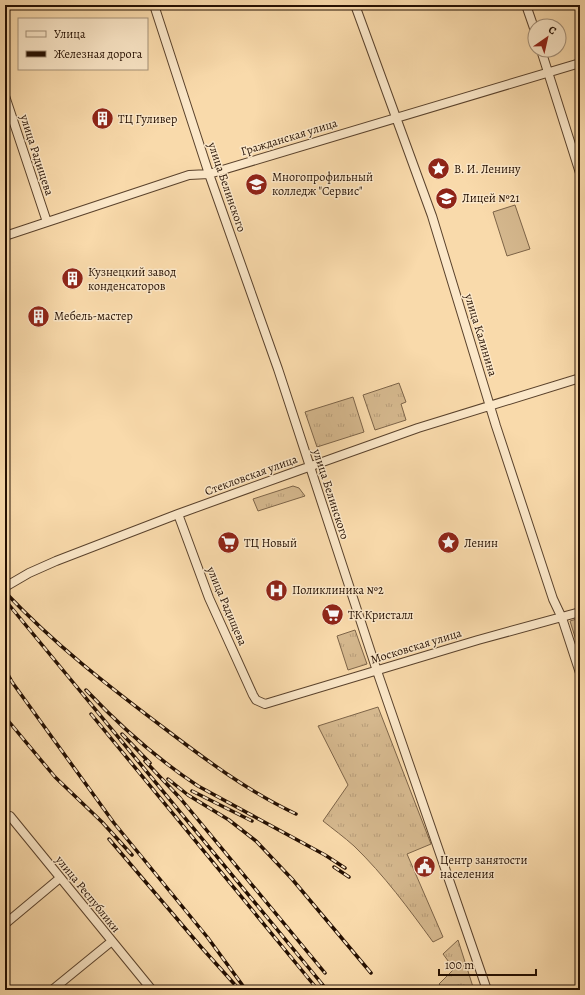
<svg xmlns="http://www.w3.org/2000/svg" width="585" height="995" font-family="Alegreya,serif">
<defs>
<pattern id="grass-tufts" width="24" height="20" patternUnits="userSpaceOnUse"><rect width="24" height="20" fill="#d5b88e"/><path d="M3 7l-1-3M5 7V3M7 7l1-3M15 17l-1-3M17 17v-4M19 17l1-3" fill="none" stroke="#b79d79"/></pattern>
</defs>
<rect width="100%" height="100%" fill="#f9daab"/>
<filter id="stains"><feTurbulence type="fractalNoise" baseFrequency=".005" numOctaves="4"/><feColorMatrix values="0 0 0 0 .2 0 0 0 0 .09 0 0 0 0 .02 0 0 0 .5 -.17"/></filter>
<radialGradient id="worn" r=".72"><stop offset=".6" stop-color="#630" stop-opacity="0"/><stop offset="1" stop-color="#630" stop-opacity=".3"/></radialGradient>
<path fill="url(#grass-tufts)" stroke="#7d6448" d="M 399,383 L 406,402 L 401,404 L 406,420 L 375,430 L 363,395 Z
M 353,397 L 364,432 L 317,447 L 305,412 Z
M 293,486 L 299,488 L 305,496 L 258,511 L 253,499 Z
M 580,618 L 580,653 L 570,621 Z
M 355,630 L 367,664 L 348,670 L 337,636 Z
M 378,707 L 431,844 L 407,854 L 443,937 L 433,942 C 409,909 384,875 354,846 C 344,837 333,829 323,821 L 348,785 L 318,726 Z
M 458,940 L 474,990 L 444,990 L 439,984 L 454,969 L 443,954 Z"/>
<path fill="#d5b88e" stroke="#7d6448" d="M 515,205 L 530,249 L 507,256 L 493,212 Z"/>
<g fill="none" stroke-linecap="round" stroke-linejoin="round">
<defs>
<path id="minor" d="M 154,5 L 209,174 L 278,369 L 377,671 L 487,990
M 355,5 L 432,216 L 496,426 L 553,599 L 562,618 L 580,673
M 526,5 L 535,31
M 541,50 L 580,173
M 5,96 L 47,222
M 5,236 L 189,175 L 209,174 L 580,63
M 178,514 L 209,598 L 253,695 L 256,700 L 265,704 L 478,640 L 580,612
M 5,587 L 29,573 L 56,561 L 178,514 L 286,475 L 418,428 L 580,378
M 5,816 L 10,816 L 152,990
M 5,924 L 60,878
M 52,990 L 112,941"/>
</defs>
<use href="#minor" stroke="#5a422c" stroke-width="10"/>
<use href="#minor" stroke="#fbe7c8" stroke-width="8"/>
<defs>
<path id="rail" d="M 5,592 C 54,644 107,685 164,728 C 206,760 249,792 296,814
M 5,600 L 327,990
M 5,669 L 12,682 L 114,823 L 208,938 L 246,990
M 86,690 C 120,726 157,759 198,786 L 325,855 L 345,868
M 91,714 L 318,990
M 5,717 L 55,777 L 102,822 L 132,855
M 122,734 L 150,763
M 145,761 L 180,798 L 325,973
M 168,779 L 188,795 L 229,820 L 256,841 L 292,879 L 371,973
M 192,791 L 252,821
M 109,839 L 201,947 L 237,987
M 334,867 L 349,877"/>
</defs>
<use href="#rail" stroke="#251002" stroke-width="3.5"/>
<use href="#rail" stroke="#fbe7c8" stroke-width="2" stroke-dasharray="6" stroke-linecap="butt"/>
</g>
<defs>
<symbol id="building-disc" viewBox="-11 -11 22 22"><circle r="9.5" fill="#8f2418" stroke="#fbe7c8"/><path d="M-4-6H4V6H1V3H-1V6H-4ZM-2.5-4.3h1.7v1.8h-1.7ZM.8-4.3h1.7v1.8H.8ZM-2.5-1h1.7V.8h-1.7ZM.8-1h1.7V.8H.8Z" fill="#fff"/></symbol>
<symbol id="sight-disc" viewBox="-11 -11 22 22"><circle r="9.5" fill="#8f2418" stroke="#fbe7c8"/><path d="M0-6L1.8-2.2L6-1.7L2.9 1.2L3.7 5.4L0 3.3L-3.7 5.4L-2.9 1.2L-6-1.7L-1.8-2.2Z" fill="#fff"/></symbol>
<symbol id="university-disc" viewBox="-11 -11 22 22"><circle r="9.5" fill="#8f2418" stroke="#fbe7c8"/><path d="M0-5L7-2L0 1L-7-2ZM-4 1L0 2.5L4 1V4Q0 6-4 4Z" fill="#fff"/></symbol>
<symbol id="school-disc" viewBox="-11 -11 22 22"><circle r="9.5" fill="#8f2418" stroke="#fbe7c8"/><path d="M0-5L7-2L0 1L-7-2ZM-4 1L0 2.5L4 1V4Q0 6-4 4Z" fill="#fff"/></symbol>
<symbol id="supermarket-disc" viewBox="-11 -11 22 22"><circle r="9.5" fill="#8f2418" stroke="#fbe7c8"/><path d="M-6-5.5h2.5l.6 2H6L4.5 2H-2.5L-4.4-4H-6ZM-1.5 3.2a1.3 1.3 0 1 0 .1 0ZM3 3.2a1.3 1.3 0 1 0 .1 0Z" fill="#fff"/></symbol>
<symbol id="hospital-disc" viewBox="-11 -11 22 22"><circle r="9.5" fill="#8f2418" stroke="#fbe7c8"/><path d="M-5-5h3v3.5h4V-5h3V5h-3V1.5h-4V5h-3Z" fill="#fff"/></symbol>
<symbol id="civic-disc" viewBox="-11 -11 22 22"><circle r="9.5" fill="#8f2418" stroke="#fbe7c8"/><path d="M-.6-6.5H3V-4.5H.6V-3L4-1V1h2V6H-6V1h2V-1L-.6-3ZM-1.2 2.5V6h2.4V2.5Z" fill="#fff"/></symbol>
</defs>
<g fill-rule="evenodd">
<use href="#building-disc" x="90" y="106" width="25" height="25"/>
<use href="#sight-disc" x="426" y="156" width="25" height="25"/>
<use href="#university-disc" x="244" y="172" width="25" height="25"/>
<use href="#school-disc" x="434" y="186" width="25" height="25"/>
<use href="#building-disc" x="60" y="266" width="25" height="25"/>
<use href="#building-disc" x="26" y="304" width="25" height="25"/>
<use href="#supermarket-disc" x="216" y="530" width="25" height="25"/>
<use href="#sight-disc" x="436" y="530" width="25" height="25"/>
<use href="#hospital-disc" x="264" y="578" width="25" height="25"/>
<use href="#supermarket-disc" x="320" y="602" width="25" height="25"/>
<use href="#civic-disc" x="412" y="854" width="25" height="25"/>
</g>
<g text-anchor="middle" stroke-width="3" stroke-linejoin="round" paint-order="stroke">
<g font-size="12" fill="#251002" stroke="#fbe7c8" text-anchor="start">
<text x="118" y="123">ТЦ Гуливер</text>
<text x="454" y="173">В. И. Ленину</text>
<text x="272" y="181">Многопрофильный<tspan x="272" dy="14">колледж "Сервис"</tspan></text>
<text x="462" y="202">Лицей №21</text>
<text x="88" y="276">Кузнецкий завод<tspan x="88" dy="14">конденсаторов</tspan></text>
<text x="54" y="320">Мебель-мастер</text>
<text x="244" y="547">ТЦ Новый</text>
<text x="464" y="547">Ленин</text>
<text x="292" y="594">Поликлиника №2</text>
<text x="348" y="619">ТК Кристалл</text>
<text x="440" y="864">Центр занятости<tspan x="440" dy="14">населения</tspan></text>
</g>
<g font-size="12" fill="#251002" stroke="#fbe7c8">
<text transform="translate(289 137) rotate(-17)" y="4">Гражданская улица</text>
<text transform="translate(37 155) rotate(72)" y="4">улица Радищева</text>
<text transform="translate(227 187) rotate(71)" y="4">улица Белинского</text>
<text transform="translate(481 335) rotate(73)" y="4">улица Калинина</text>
<text transform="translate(251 475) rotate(-20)" y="4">Стекловская улица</text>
<text transform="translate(331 494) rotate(72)" y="4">улица Белинского</text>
<text transform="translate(227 606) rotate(67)" y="4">улица Радищева</text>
<text transform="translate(416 646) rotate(-17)" y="4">Московская улица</text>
<text transform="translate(88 894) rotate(51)" y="4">улица Республики</text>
</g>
</g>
<rect width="585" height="995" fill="none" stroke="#f9daab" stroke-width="20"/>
<rect x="6" y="6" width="573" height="983" fill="none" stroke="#251002" stroke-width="2"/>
<rect x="10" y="10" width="565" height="975" fill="none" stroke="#251002"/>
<rect x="18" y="18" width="130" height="52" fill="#fbe7c8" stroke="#a59179"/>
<rect x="26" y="31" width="20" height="6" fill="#fbe7c8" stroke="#a59179"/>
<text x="54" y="38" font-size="12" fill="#251002">Улица</text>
<rect x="26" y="51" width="20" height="6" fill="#251002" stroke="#a59179"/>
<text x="54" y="58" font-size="12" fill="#251002">Железная дорога</text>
<g transform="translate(547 38) rotate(34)"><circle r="19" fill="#fbe7c8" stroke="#a59179"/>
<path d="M0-3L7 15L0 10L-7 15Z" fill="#8f2418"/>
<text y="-6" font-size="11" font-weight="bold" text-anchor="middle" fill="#251002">С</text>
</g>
<path d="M439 969v6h97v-6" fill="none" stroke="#251002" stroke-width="2"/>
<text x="445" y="969" font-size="12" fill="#251002" stroke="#fbe7c8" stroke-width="3" paint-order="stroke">100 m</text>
<rect width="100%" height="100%" filter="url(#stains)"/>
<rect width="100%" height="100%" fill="url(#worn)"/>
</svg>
